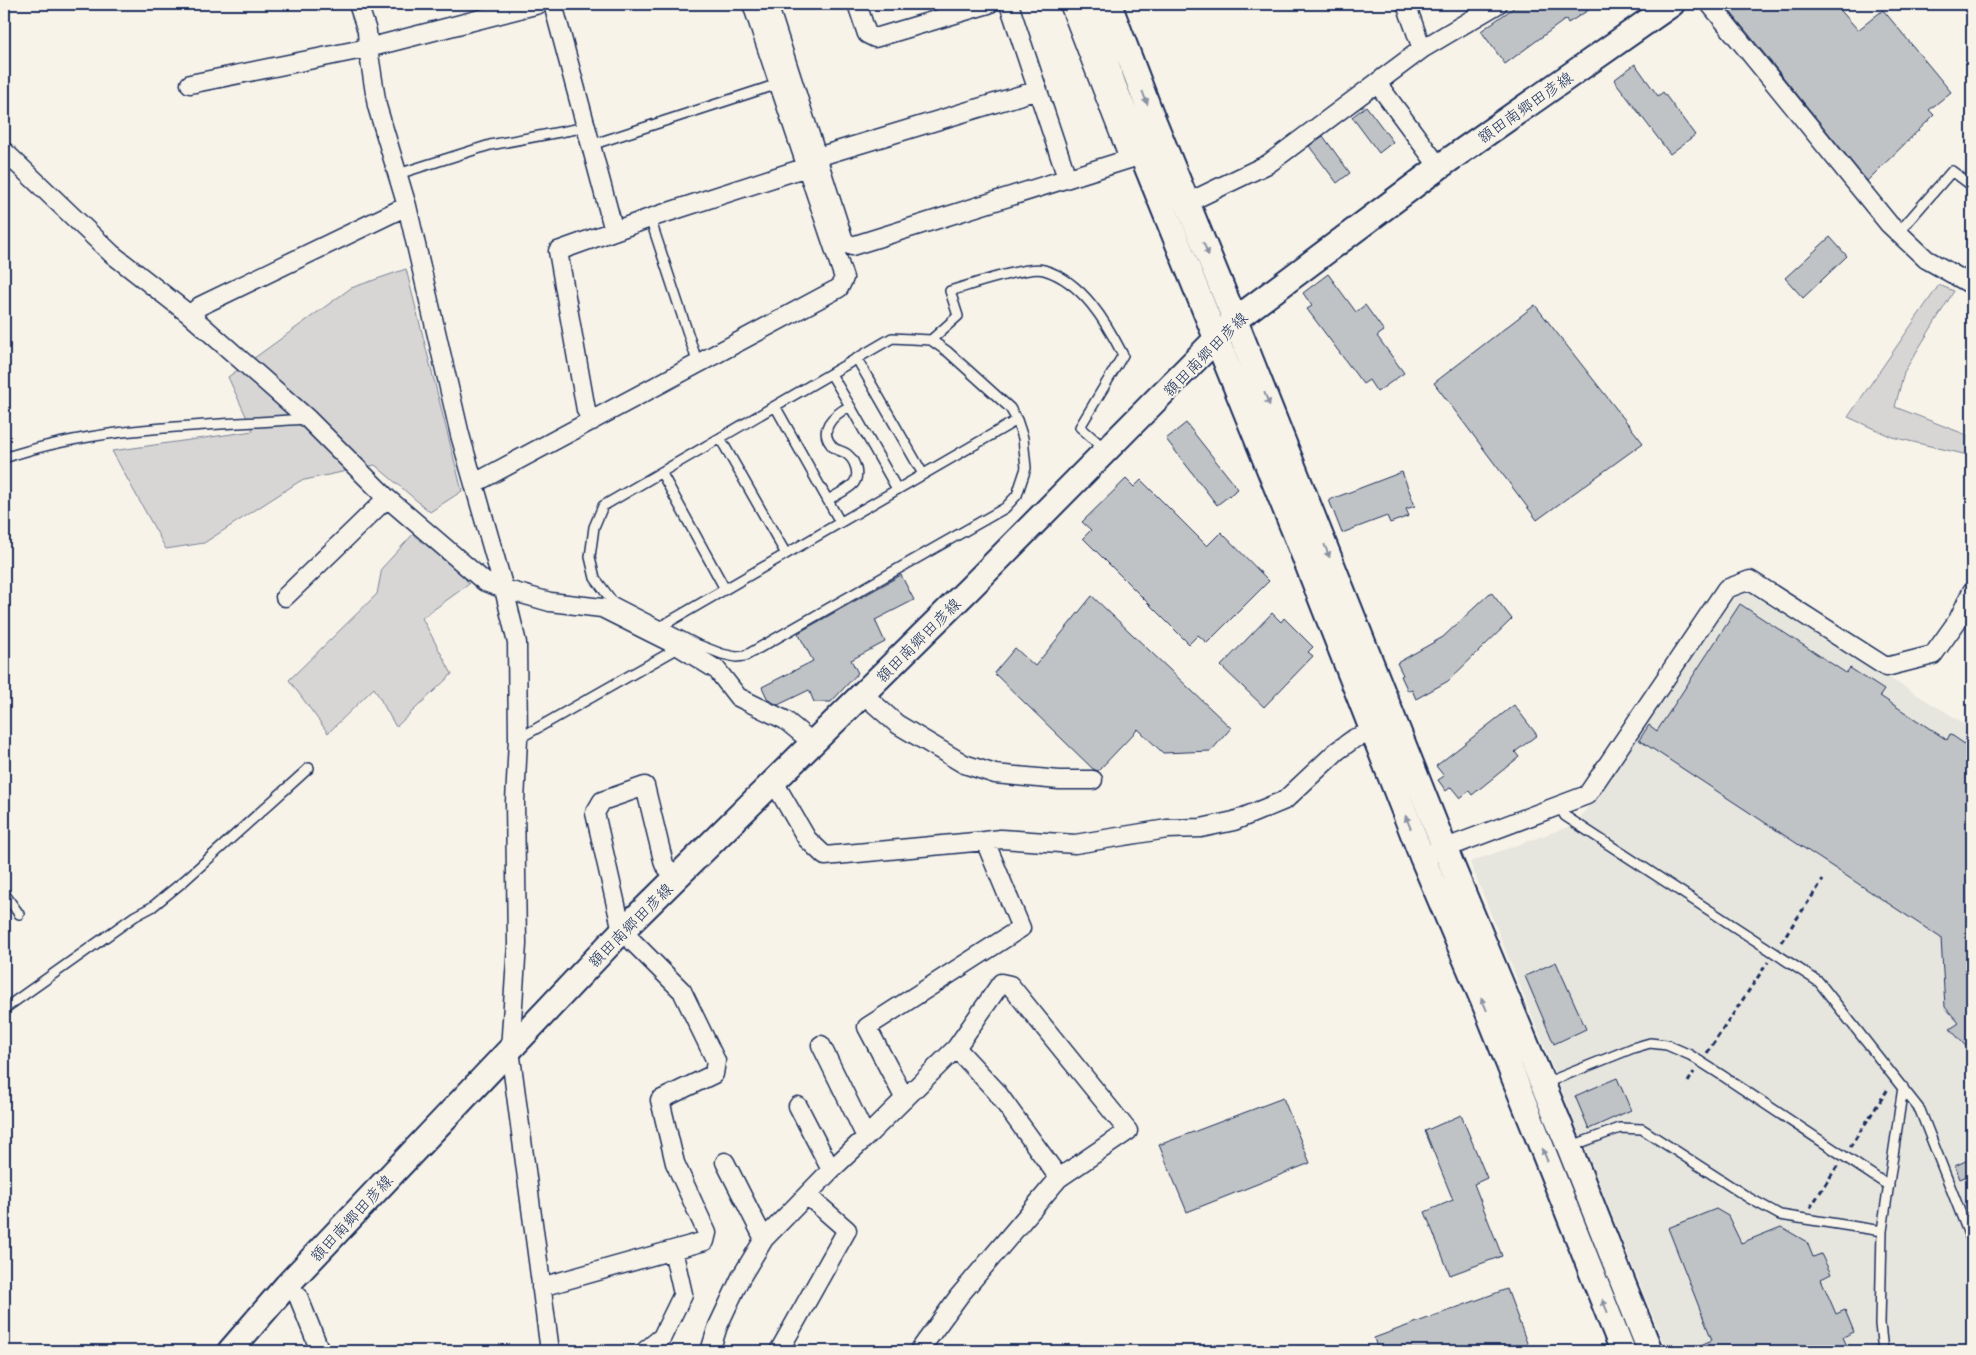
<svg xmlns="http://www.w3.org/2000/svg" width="1976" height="1355" font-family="'Comic Neue','Klee One',sans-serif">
<rect width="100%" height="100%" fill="#f7f3e8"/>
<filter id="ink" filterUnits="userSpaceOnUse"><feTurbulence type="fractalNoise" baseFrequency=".02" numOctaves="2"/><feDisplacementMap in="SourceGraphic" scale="10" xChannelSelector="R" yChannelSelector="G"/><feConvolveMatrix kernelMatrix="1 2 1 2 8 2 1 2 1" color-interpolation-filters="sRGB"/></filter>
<g filter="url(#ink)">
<path fill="#e6e5de" d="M 1740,588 L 1972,728 L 1972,1351 L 1667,1351 L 1470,862 L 1576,824 Z"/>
<path fill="#d7d6d4" stroke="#798299" d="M 406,269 L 462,491 L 430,512 L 375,465 L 300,481 L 204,543 L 166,549 L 112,451 L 253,431 L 228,377 L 351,288 Z
M 1939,285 L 1954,291 L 1904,372 L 1895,407 L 1972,437 L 1972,456 L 1892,437 L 1848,417 Z
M 416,531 L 456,566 L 469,584 L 422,618 L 452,674 L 396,727 L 374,688 L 328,733 L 289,680 L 377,594 L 382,568 Z"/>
<path fill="#c0c3c5" stroke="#1b2f5e" d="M 1519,4 L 1598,4 L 1568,23 L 1566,19 L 1505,64 L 1481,31 Z
M 1724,4 L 1835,4 L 1858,30 L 1883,10 L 1951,92 L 1929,110 L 1934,115 L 1867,181 Z
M 1635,64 L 1658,96 L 1663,92 L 1695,135 L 1670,154 L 1614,80 Z
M 1366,106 L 1393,142 L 1379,153 L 1352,117 Z
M 1323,136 L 1350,173 L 1337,183 L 1309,146 Z
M 1830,237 L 1847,256 L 1803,298 L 1785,278 Z
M 1328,274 L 1356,312 L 1365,305 L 1384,331 L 1377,336 L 1404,373 L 1377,392 L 1369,380 L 1363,384 L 1307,309 L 1312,306 L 1303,293 Z
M 1535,305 L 1643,443 L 1537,520 L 1434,383 Z
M 1186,423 L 1238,489 L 1217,505 L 1166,439 Z
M 1402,472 L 1415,506 L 1406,509 L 1409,516 L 1390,523 L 1387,516 L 1342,533 L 1329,500 Z
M 1126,479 L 1134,487 L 1141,480 L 1207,546 L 1221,532 L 1269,581 L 1207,643 L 1198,635 L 1189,644 L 1083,538 L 1091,530 L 1082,522 Z
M 901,575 L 914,600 L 875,620 L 885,642 L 851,660 L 858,673 L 831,702 L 814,702 L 809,690 L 778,705 L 768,700 L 762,687 L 813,661 L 798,633 Z
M 1491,592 L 1512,619 L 1448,681 L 1416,699 L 1412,690 L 1408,691 L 1401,676 L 1403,675 L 1397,663 L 1443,637 Z
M 1092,596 L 1231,728 L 1211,751 L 1163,753 L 1138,729 L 1098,771 L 1093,769 L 994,673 L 1015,648 L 1035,666 Z
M 1740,604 L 1846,673 L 1850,668 L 1884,690 L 1880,696 L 1947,740 L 1950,734 L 1972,749 L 1972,1053 L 1950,1029 L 1959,1023 L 1945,1007 L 1941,938 L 1639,740 L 1649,725 L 1657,731 Z
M 1272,613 L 1281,622 L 1284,618 L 1313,647 L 1308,652 L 1313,656 L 1264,707 L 1221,666 Z
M 1514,705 L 1537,735 L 1515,752 L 1519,757 L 1472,795 L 1469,791 L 1460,798 L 1451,787 L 1446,791 L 1438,780 L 1444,776 L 1436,766 Z
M 1556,962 L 1586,1029 L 1554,1044 L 1525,976 Z
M 1617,1078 L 1631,1110 L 1589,1129 L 1575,1096 Z
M 1283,1098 L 1310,1163 L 1187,1212 L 1159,1145 Z
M 1461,1115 L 1487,1178 L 1474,1184 L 1502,1256 L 1450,1275 L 1425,1212 L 1453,1200 L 1425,1131 Z
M 1972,1158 L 1972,1174 L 1960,1179 L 1955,1166 Z
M 1716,1209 L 1728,1216 L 1741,1243 L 1781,1227 L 1807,1242 L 1813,1257 L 1821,1254 L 1831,1274 L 1821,1279 L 1836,1314 L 1845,1310 L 1854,1332 L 1843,1337 L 1849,1351 L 1687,1351 L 1712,1340 L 1668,1228 Z
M 1507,1289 L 1530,1351 L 1378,1351 L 1374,1338 Z"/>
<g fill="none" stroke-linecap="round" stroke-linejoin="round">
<defs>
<path id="lane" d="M 591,145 L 778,84
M 398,174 L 490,145 L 587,127
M 650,218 L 698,364
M 1898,233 L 1952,171 L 1972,186
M 892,338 L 931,340 L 948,352 L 1010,408 L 1017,420 L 1023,438 L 1026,468 L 1017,495 L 1005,508 L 745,656 L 736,657 L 722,654 L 696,644 L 612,601 L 595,578 L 590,557 L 594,527 L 603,506 Z
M 931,340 L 958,316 L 950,291 C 968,286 1028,265 1044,270 C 1082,281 1106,322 1123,355 L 1080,427 L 1105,449
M 857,359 L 923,474
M 775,406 L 840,522
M 850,406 L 897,489
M 720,438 L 786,554
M 4,458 C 101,425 204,426 306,419
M 661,472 L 725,589
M 828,500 C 836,495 848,490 854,483 C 860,474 855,461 848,455 C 844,451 838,451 834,448 C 816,430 833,415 850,406 L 831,374
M 660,627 L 1017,420
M 518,739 L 680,647
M 1559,806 L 1565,816 L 1819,982 L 1920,1110 L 1972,1242
M 4,893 L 19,914
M 4,1009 L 135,916 L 152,907 L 185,880 L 309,768
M 1543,1084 L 1633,1048 L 1650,1043 L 1667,1045 L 1690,1055 L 1723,1076 L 1889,1186
M 1569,1147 L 1620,1128 L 1642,1129 L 1749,1198 L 1780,1215 L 1882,1231 L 1903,1087
M 1882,1231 L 1880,1324 L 1883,1351"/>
<path id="street" d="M 358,4 L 367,31 L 368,48 L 377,106 L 407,206 L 460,435 L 504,589 L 517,643 L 518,739 L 515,802 L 517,944 L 510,1050 L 550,1351
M 553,4 L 614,231
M 768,4 L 844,241 L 852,246 L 1142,155
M 857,4 L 867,34 L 875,38 L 989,4
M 1009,4 L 1067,178
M 1069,4 L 1129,159
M 1406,4 L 1422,49
M 1710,4 L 1889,224 L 1926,259 L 1972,285
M 1377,83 L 1439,167
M 190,84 L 368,48 L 539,4
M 4,151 L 112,254 L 190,315 L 308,419 L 387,498 L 485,582 L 504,589 L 550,602 L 602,608 L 680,647 L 717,670 L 738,697 L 785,720 L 813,743
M 817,157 L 1038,90
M 1187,203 L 1268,164 L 1422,49 L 1498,4
M 190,315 L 200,306 L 407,206
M 592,421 L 586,410 L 558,251 L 650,218 L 807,167
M 475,483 L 839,288 L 844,278 L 752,4
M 285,597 L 387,498
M 863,694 L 897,724 L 964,764 L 995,774 L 1059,780 L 1093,780
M 774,782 L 807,839 L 825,856 L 985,841 L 1021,928 L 867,1027 L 905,1099
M 985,841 L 1001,839 L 1075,844 L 1167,829 L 1201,828 L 1234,821 L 1285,800 L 1337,751 L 1355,738 L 1372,733
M 1422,857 L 1587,795 L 1726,589 L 1750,580 L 1886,667 L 1933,655 L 1958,620 L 1972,591
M 821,1045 L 866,1137
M 956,1048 L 996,1091 L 1059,1178
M 798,1106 L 831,1170
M 725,1162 L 764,1239
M 287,1285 L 298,1296 L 320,1351
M 541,1287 L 705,1241 L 707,1233 L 675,1163 L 660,1100 L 714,1074 L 716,1061 L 682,991 L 622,931 L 595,813 L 602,801 L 645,786 L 664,864 L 676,879
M 645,1351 L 662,1337 L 683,1294 L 673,1250
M 710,1351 L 718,1326 L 741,1277 L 764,1239 L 831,1170 L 866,1137 L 956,1048 L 1001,983 L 1010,985 L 1128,1131 L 1059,1178 L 959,1296 L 919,1351
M 779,1351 L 847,1230 L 807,1195"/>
<path id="secondary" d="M 1085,4 L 1114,86 L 1297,538 L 1422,857 L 1487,1010 L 1623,1351
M 1109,4 L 1151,114 L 1235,320 L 1445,849 L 1569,1147 L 1650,1351
M 230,1351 L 287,1285 L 622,931 L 970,588 L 1235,320 L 1439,167 L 1672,4"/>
</defs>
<use href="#lane" stroke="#1b2f5e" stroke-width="12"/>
<use href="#street" stroke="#1b2f5e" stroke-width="21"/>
<use href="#secondary" stroke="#1b2f5e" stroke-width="28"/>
<path stroke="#1b2f5e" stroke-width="3" stroke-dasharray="5 4" stroke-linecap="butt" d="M 1781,942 L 1823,880
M 1707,1053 L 1768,962
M 1688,1082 L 1694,1072
M 1850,1147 L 1888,1089
M 1810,1208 L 1838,1165"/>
<use href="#lane" stroke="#f7f3e8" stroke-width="9"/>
<use href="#street" stroke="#f7f3e8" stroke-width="18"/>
<use href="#secondary" stroke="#f7f3e8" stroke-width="24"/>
</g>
<defs><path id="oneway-solid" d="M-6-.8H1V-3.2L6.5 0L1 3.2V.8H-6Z" transform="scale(1.25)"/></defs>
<g fill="#8991a3">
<use href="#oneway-solid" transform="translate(1145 98) rotate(69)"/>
<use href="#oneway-solid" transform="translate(1206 249) rotate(67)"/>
<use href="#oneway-solid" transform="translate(1267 399) rotate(68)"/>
<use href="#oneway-solid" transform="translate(1327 551) rotate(68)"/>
<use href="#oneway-solid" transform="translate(1408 822) rotate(-112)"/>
<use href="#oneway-solid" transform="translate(1484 1004) rotate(-113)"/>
<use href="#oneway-solid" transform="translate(1545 1155) rotate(-112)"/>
<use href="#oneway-solid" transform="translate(1605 1306) rotate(-112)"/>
</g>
</g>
<g text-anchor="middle" stroke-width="4" stroke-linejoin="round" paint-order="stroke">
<g font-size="16" fill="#1b2f5e" stroke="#f7f3e8">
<text transform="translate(1525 107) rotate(-35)" y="6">額田南郷田彦線</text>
<text transform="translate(1205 354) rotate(-45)" y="6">額田南郷田彦線</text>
<text transform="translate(918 640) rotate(-45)" y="6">額田南郷田彦線</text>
<text transform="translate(630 925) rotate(-45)" y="6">額田南郷田彦線</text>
<text transform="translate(351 1218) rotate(-47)" y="6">額田南郷田彦線</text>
</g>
</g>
<rect width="1976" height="1355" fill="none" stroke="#f7f3e8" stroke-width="20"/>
<rect x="10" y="10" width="1956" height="1335" fill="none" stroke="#1b2f5e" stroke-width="2" filter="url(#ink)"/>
</svg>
